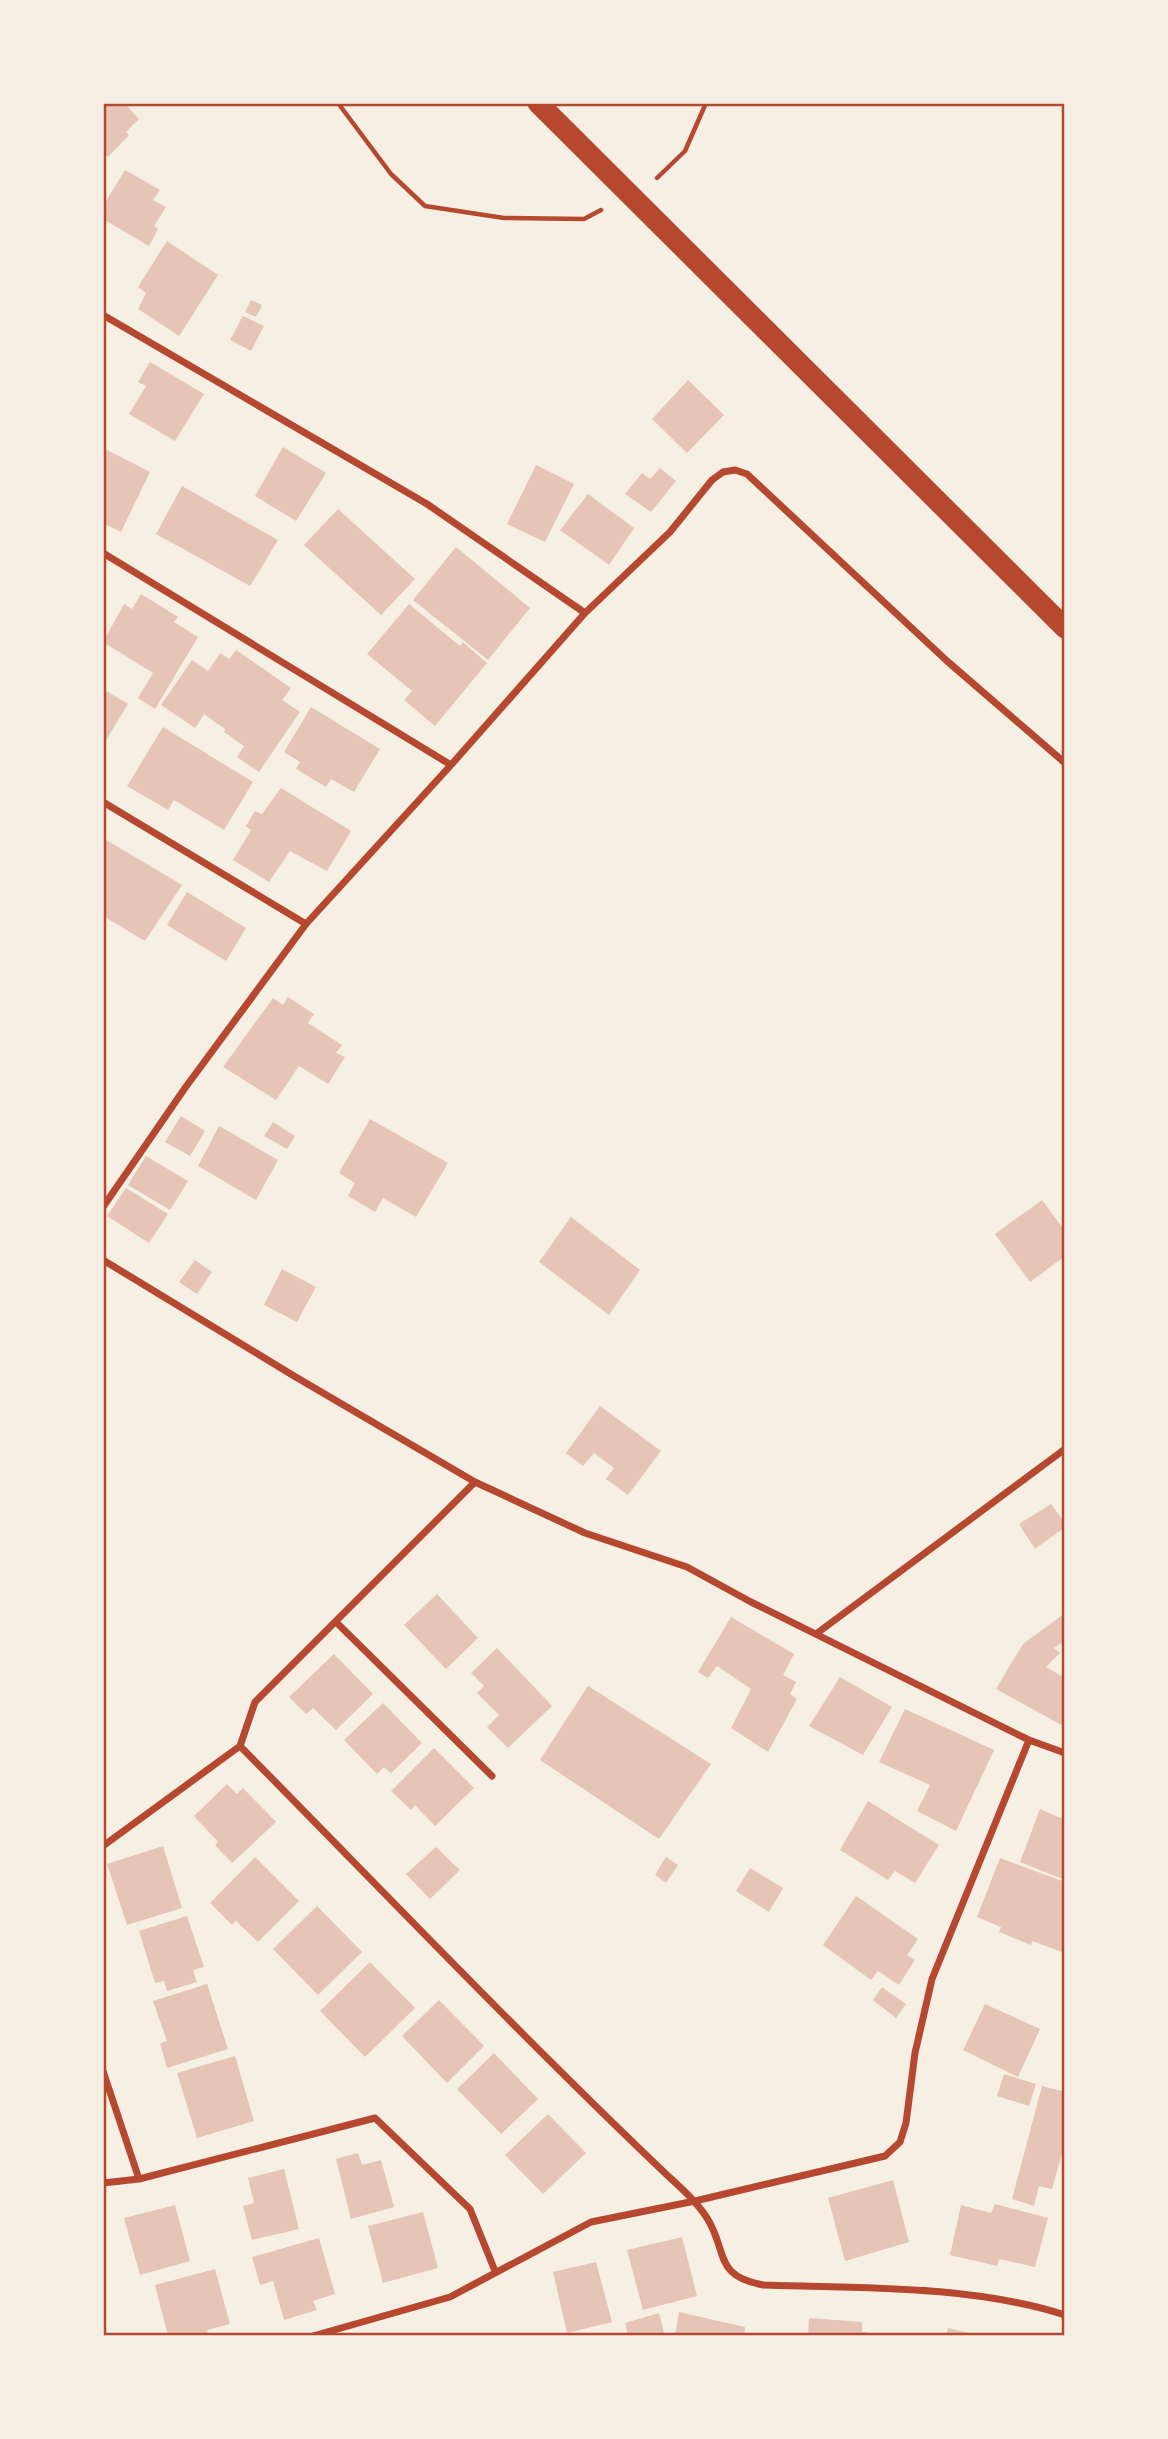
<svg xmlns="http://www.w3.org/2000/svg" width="1168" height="2439" font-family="Overpass,sans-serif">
<rect width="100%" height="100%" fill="#f6efe4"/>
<path fill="#e6c5b7" d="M 103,103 L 124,103 L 139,119 L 126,132 L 129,135 L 108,157 L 103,152 Z
M 125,170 L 160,190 L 153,200 L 166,207 L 154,226 L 158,229 L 149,246 L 103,219 L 103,206 Z
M 167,241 L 218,275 L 179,336 L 138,309 L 146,293 L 138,287 Z
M 251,300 L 262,305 L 256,317 L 245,312 Z
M 243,316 L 264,326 L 251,351 L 230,340 Z
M 150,362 L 204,394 L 175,441 L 129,414 L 146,386 L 138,382 Z
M 688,380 L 724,415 L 687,453 L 652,419 Z
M 283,447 L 326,473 L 296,521 L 255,496 Z
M 105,449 L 150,472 L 121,532 L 103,523 Z
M 536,465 L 574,484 L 545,542 L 507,524 Z
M 660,468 L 676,481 L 651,512 L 625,494 L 642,473 L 650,479 Z
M 182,486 L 278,540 L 250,586 L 156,534 Z
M 588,494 L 634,528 L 609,565 L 560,530 Z
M 338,509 L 415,579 L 381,615 L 304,545 Z
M 456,547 L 530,608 L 488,660 L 413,600 Z
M 141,594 L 178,617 L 174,622 L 198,637 L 155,709 L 138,698 L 153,673 L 103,642 L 124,604 L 132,609 Z
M 409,604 L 460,646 L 463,642 L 487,663 L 435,726 L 404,700 L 412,691 L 367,654 Z
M 236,650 L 291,688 L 282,700 L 300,712 L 259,772 L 237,757 L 244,746 L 224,732 L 225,729 L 204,714 L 195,728 L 161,705 L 192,660 L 208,671 L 220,653 L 229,659 Z
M 103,689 L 128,704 L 103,745 Z
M 311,707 L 380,749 L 354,792 L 331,779 L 326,787 L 296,769 L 300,762 L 284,752 Z
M 163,727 L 253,782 L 224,830 L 174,800 L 168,810 L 127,786 Z
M 281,788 L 351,831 L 327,871 L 290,851 L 269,882 L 233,860 L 251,830 L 246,826 L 255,811 L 262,814 Z
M 103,838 L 182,885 L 145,941 L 103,916 Z
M 187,892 L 246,928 L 226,961 L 167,925 Z
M 288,997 L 314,1014 L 308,1023 L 342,1045 L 336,1053 L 345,1057 L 328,1084 L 299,1066 L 276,1100 L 223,1067 L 273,998 L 283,1005 Z
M 181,1116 L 205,1131 L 190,1156 L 165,1142 Z
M 370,1119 L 448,1163 L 416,1217 L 383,1198 L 375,1212 L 348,1196 L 355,1183 L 339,1173 Z
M 273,1122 L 295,1136 L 287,1149 L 264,1136 Z
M 219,1126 L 278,1160 L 256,1200 L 198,1166 Z
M 146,1156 L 188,1181 L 170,1210 L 128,1185 Z
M 126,1188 L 168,1214 L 149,1243 L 107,1216 Z
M 1042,1200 L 1065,1231 L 1065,1256 L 1030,1282 L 995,1234 Z
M 571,1217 L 640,1270 L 609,1315 L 539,1262 Z
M 195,1260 L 212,1272 L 197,1294 L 179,1282 Z
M 282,1269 L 316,1287 L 297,1322 L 264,1305 Z
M 600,1406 L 661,1451 L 628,1495 L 606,1479 L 614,1468 L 594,1453 L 583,1466 L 566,1453 Z
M 1051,1504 L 1065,1523 L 1065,1527 L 1035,1549 L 1019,1524 Z
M 437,1594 L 478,1638 L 446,1669 L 404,1625 Z
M 1065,1613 L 1065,1640 L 1054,1648 L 1060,1653 L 1046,1667 L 1065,1678 L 1065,1727 L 996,1689 L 1023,1644 Z
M 731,1617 L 794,1654 L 783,1675 L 796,1682 L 790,1694 L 797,1699 L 768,1752 L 731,1728 L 751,1689 L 717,1666 L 708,1678 L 698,1672 Z
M 497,1648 L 552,1706 L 508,1748 L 487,1727 L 499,1715 L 477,1693 L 484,1686 L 471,1673 Z
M 334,1654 L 373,1694 L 336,1730 L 313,1708 L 306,1714 L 289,1697 Z
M 840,1677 L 892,1707 L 863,1755 L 809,1726 Z
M 588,1686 L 711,1764 L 659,1839 L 540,1760 Z
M 383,1703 L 422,1743 L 391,1773 L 384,1767 L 377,1774 L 344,1740 Z
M 905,1709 L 994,1750 L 956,1831 L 917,1811 L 930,1785 L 879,1762 Z
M 434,1748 L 474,1788 L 435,1826 L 415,1805 L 411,1810 L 391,1791 Z
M 227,1784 L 237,1794 L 243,1788 L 276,1822 L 232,1863 L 215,1845 L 218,1842 L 194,1816 Z
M 868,1801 L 939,1845 L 915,1883 L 895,1871 L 888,1880 L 840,1850 Z
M 1040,1809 L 1065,1820 L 1065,1880 L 1020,1862 Z
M 163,1846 L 182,1908 L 127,1925 L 107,1864 Z
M 436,1847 L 460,1870 L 430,1899 L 406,1874 Z
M 255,1857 L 299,1901 L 258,1942 L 236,1921 L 232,1925 L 210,1903 Z
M 666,1857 L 678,1865 L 666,1883 L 655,1875 Z
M 1000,1858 L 1065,1882 L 1065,1953 L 1032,1941 L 1031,1945 L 999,1932 L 1001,1927 L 977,1917 Z
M 750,1868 L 783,1888 L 769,1912 L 736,1891 Z
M 856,1896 L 918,1939 L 907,1955 L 915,1960 L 899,1985 L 878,1971 L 871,1980 L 823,1945 Z
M 317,1906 L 362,1952 L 318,1995 L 273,1949 Z
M 187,1916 L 204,1967 L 193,1970 L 197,1982 L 167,1991 L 164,1981 L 155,1983 L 139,1931 Z
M 370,1962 L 415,2008 L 365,2057 L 320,2011 Z
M 207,1984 L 228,2049 L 167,2068 L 160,2043 L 167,2041 L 153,2001 Z
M 882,1987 L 906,2004 L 896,2018 L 873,2000 Z
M 439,2000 L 484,2046 L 447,2083 L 402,2036 Z
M 985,2004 L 1040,2029 L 1018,2077 L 963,2050 Z
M 494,2053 L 538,2099 L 501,2134 L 457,2089 Z
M 235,2056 L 254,2121 L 197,2138 L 177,2073 Z
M 1004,2074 L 1036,2084 L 1029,2106 L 997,2096 Z
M 1042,2086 L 1065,2092 L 1065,2143 L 1052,2189 L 1039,2186 L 1034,2206 L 1012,2199 Z
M 548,2114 L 586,2153 L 543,2194 L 505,2155 Z
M 358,2153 L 362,2165 L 381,2160 L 394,2207 L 351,2219 L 336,2159 Z
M 284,2169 L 299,2229 L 252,2240 L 243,2206 L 254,2203 L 248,2178 Z
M 893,2180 L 909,2242 L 845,2261 L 828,2198 Z
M 995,2204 L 1048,2218 L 1035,2267 L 999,2259 L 997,2266 L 950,2255 L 961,2205 L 991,2213 Z
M 175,2205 L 190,2261 L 140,2275 L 124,2218 Z
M 423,2212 L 438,2268 L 383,2283 L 368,2226 Z
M 682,2237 L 697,2296 L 643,2310 L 627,2250 Z
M 319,2238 L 335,2294 L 313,2301 L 317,2310 L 284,2320 L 273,2281 L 260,2285 L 252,2257 Z
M 596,2262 L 612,2322 L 567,2333 L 553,2272 Z
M 215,2269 L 230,2324 L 207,2330 L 209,2336 L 168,2336 L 155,2285 Z
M 679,2312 L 745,2327 L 744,2336 L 675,2336 Z
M 659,2313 L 665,2336 L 628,2336 L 625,2323 Z
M 809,2318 L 862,2322 L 862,2332 L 867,2332 L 867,2336 L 808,2336 Z
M 948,2328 L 978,2335 L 978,2336 L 946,2336 Z"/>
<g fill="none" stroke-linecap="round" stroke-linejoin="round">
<path stroke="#b5482f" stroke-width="4.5" d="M 338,103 L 391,174 L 425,206 L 504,218 L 584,219 L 601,210
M 657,178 L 685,151 L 706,103"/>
<path stroke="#b5482f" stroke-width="7" d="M 103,315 L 427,504 L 585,613 L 451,765 L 306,924 L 103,802
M 103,553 L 451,765
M 585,613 L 670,532 L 712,480 L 723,472 L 735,470 L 747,474 L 947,661 L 1065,763
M 103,1207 L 185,1088 L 306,924
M 103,1260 L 294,1376 L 475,1482 L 585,1533 L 687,1567 L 751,1602 L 1029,1740 L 1065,1753
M 336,1622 L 492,1776
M 816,1634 L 1065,1449
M 240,1746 L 255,1702 L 475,1482
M 103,1846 L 240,1746 C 382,1890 521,2036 667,2175 C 681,2188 696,2201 707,2218 C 728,2251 713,2276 763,2285 C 860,2288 972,2285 1065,2315
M 103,2071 L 139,2179
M 103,2183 L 139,2179 L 375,2118 L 470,2209 L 495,2271
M 313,2336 L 450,2297 L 591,2222 L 695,2201 L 885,2156 L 900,2142 L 906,2123 L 915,2053 L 932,1979 L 1029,1740"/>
<path stroke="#b5482f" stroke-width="21" d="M 538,103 L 1065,628"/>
</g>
<rect width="1168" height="2439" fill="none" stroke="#f6efe4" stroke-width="210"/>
<rect x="105" y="105" width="958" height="2229" fill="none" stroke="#b5482f" stroke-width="2.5"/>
</svg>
